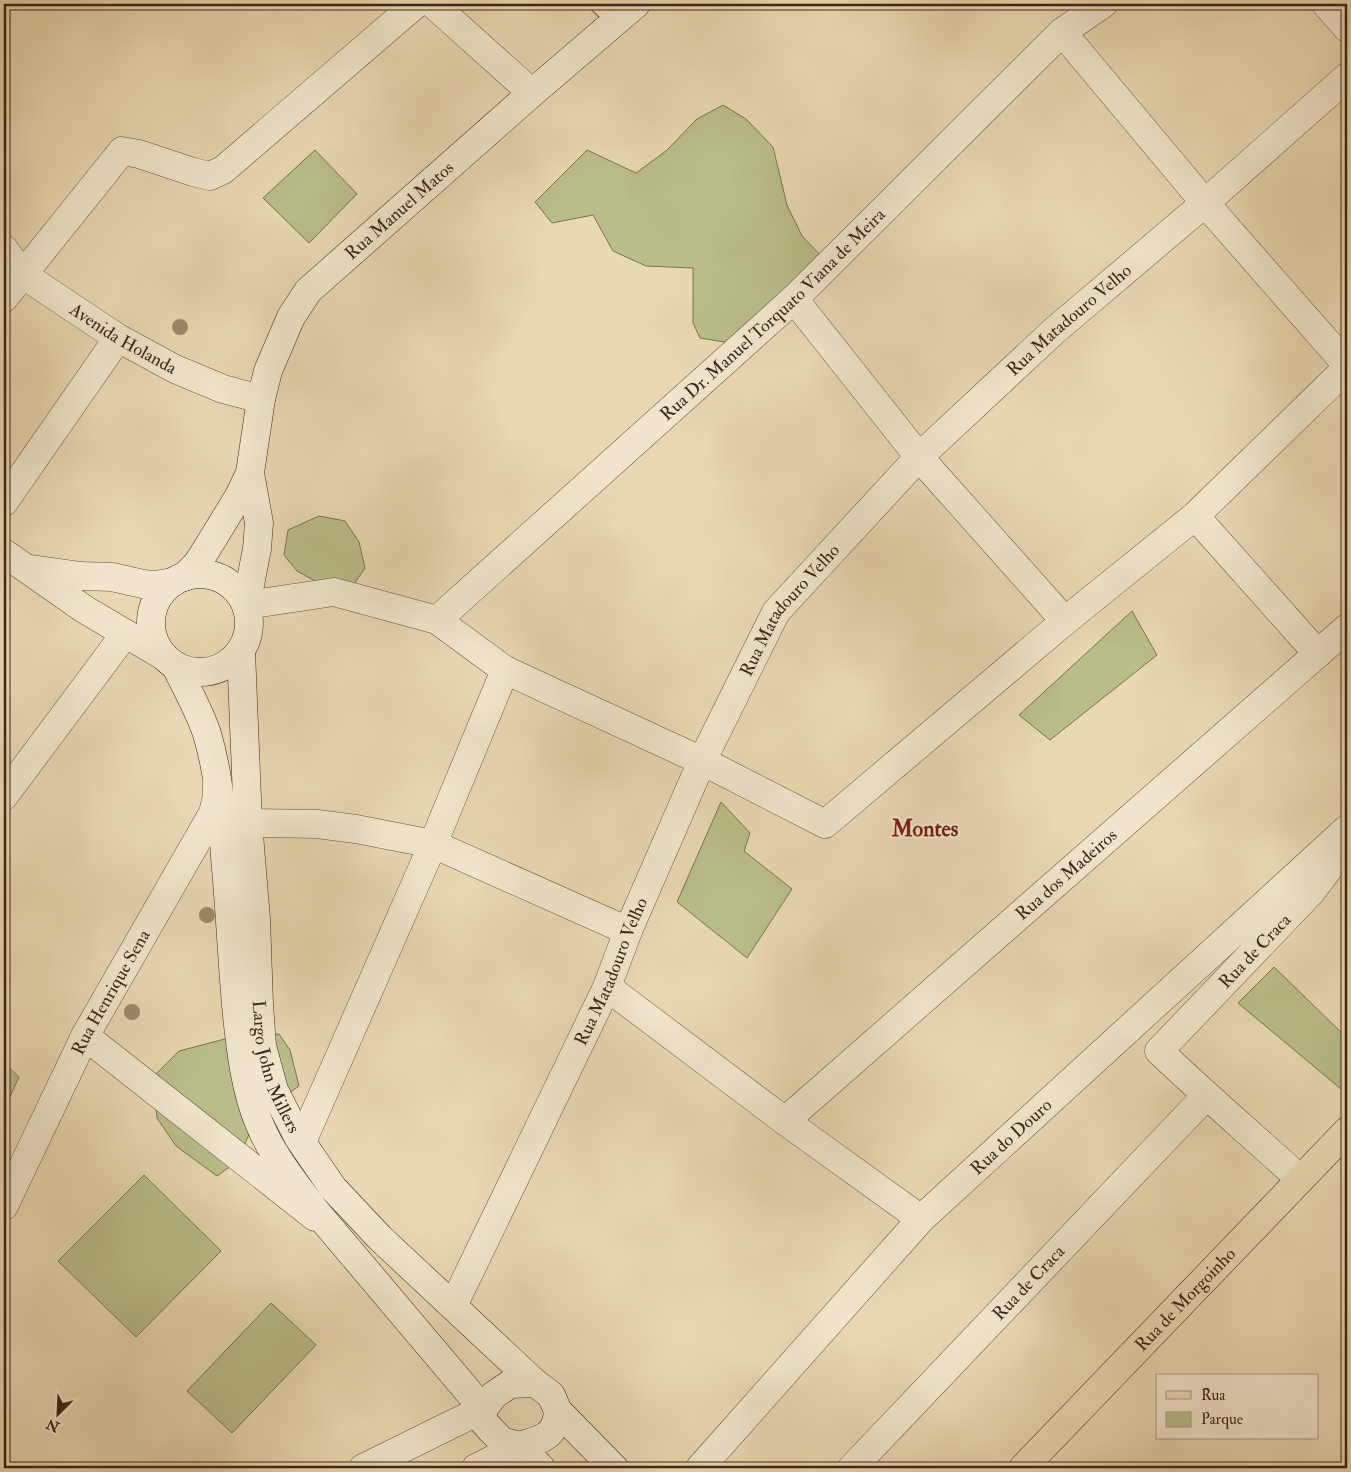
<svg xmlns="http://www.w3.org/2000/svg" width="1351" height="1472" font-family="'IM FELL Double Pica',serif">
<rect width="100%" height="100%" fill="#e9d8b2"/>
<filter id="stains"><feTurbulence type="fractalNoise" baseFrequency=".004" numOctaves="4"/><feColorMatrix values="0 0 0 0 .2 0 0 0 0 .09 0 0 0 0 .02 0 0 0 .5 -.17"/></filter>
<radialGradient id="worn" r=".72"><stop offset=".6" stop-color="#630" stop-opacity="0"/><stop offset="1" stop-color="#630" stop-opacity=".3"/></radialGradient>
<path fill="#b9be8a" stroke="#7c7150" d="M 723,105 L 746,119 L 773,147 L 787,205 L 802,236 L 826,261 L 737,344 L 700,338 L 693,323 L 693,268 L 646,266 L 613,251 L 593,215 L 552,223 L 535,202 L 587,150 L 636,173 L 666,151 L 697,119 Z
M 315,150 L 357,194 L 309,243 L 263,198 Z
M 319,516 L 345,521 L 359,542 L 365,568 L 352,587 L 324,586 L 297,571 L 284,555 L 288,530 Z
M 1132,611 L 1157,655 L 1050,740 L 1019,715 Z
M 721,802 L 750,833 L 744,851 L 792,889 L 747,958 L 677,902 Z
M 1274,967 L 1347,1038 L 1347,1094 L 1238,1003 Z
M 279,1034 L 290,1050 L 299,1086 L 256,1117 L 238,1161 L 217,1176 L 176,1146 L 157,1118 L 153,1077 L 179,1051 L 236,1036 Z
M 4,1063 L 19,1077 L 4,1110 Z
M 144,1175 L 221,1251 L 136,1337 L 58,1261 Z
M 271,1303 L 316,1345 L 232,1433 L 187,1391 Z"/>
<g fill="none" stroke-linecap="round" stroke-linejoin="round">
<defs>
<path id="service" d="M 597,4 L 615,21"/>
<g id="minor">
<path d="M 433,4 L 532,93"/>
<path d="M 1326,4 L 1347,28"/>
<path d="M 1062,32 L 1205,203 L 1347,365"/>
<path d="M 4,298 L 122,151 L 139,154 L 193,172 L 210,176 L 223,170 L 416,4"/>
<path d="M 794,299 L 919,457 L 1065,621"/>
<path d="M 4,502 L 118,338"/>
<path d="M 1195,516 L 1318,654"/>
<path d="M 4,553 L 84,609 L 165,657"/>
<path d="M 31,569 L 81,576 L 112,577 L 143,584 L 154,585 L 174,582"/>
<path d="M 246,605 L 334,592 L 437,620 L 505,670 L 702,761 L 825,824 L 1065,621 L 1195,516 L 1347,368"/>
<path id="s1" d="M 437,620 L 794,299 L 1062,32 L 1103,4"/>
<path d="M 4,796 L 125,634"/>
<path d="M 248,823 L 317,824 L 356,829 L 433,844 L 628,931"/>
<path d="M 607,987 L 785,1121 L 921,1219"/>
<path d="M 85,1036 L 315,1217"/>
<path id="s2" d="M 785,1121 L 1347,628"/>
<path d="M 302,1142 L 433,844 L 505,670"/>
<path id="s3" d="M 1300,1179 C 1253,1136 1205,1095 1159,1051 L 1311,892 L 1342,851"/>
<path id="s4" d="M 453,1306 L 607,987 L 628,931 L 702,761 L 776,612 L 919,457 L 1054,331 L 1205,203 L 1347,77"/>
<path id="s5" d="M 700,1468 L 921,1219 L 1347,829"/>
<path id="s6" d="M 852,1468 L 1206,1096"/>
</g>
<g id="tertiary">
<path id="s7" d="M 4,249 L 22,274 L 118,338 L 175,369 L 223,389 L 261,399"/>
<path id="s8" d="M 4,1206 L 85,1036 L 213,813 L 217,796 L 217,785"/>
<path d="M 363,1468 L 483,1409"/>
<path d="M 476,1468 L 519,1446"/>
</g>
<g id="secondary">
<circle cx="200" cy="623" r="49"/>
<path id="s9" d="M 184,577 L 197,564 L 206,550 L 239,496 L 250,473 L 261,399 L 268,371 L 291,317 L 308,291 L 532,93 L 636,4"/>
<path d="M 246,605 L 257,549 L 259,523 L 250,473"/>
<path id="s10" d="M 241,651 L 248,823 L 256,919 L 259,1004 L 262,1046 L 274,1090 L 298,1137 L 333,1188 L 380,1238 L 535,1383 L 551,1395 L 558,1411 L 614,1468"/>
<path d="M 175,665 C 185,685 200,712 207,734 C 219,774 222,815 225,857 C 230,910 232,963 237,1016 C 241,1052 245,1089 259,1123 C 272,1155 294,1182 314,1209 L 483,1409"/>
<path d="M 483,1409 L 483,1421 L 491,1430 L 502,1441 L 519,1446 L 541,1468"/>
<path d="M 483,1409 L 494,1395 L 510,1384 L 535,1383"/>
<path d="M 519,1446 C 542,1439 556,1437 558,1411"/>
</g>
<g id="primary">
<path id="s11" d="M 1023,1468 L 1347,1131"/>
</g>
</defs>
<use href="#service" stroke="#69513d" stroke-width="17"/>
<use href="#minor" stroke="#69513d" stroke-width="29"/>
<use href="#tertiary" stroke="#69513d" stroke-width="29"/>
<use href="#secondary" stroke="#3e2416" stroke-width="29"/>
<use href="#primary" stroke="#3e2416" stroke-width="29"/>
<use href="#service" stroke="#f1e6cd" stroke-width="15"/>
<use href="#minor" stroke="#f1e6cd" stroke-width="28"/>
<use href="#tertiary" stroke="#f1e6cd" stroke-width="28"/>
<use href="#secondary" stroke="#f1e6cd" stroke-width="28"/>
<use href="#primary" stroke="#e9d8b2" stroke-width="28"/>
</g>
<g fill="#9c8a6c">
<circle cx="180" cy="327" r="8"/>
<circle cx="207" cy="915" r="8"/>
<circle cx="132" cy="1012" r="8"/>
</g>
<g text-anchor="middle" stroke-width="4" stroke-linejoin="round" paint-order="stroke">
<g font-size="18" fill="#3e2416" stroke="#f1e6cd">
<text dy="6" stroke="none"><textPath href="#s9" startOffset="439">Rua Manuel Matos</textPath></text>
<text dy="6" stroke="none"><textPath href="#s1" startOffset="454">Rua Dr. Manuel Torquato Viana de Meira</textPath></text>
<text dy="6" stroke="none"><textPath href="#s4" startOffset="1180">Rua Matadouro Velho</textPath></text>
<text dy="6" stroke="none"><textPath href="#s7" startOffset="151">Avenida Holanda</textPath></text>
<text dy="6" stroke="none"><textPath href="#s4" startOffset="775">Rua Matadouro Velho</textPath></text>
<text dy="6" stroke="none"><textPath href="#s2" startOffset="374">Rua dos Madeiros</textPath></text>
<text dy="6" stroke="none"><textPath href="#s3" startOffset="329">Rua de Craca</textPath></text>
<text dy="6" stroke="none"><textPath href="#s4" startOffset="370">Rua Matadouro Velho</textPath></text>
<text dy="6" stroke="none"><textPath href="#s8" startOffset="239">Rua Henrique Sena</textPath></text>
<text dy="6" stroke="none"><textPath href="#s10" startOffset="419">Largo John Millers</textPath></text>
<text dy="6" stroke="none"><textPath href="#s5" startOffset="455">Rua do Douro</textPath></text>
<text dy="6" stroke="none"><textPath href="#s6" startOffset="256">Rua de Craca</textPath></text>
<text dy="6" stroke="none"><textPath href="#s11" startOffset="234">Rua de Morgoinho</textPath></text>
</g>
<g font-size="22" font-weight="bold" fill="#7a1f14" stroke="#f1e6cd">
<text x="925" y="836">Montes</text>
</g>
</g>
<rect width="1351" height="1472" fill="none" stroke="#e9d8b2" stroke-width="20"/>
<rect x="5" y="5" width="1341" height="1462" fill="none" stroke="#3e2416" stroke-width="2.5"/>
<rect x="10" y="10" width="1331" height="1452" fill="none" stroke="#3e2416"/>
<rect x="1156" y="1374" width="162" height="65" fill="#f1e6cd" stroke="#a99884"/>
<rect x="1166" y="1391" width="25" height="8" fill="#e9d8b2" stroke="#a99884"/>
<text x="1201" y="1400" font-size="15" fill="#3e2416">Rua</text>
<rect x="1166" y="1412" width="25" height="15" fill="#b9be8a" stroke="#a99884"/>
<text x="1201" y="1424" font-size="15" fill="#3e2416">Parque</text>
<g transform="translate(58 1414) rotate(204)" stroke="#f1e6cd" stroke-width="4" paint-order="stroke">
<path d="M0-4L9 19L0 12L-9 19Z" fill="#3e2416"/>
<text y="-8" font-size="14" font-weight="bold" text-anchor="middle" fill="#3e2416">N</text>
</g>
<rect width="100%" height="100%" filter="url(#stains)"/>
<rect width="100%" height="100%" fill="url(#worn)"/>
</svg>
